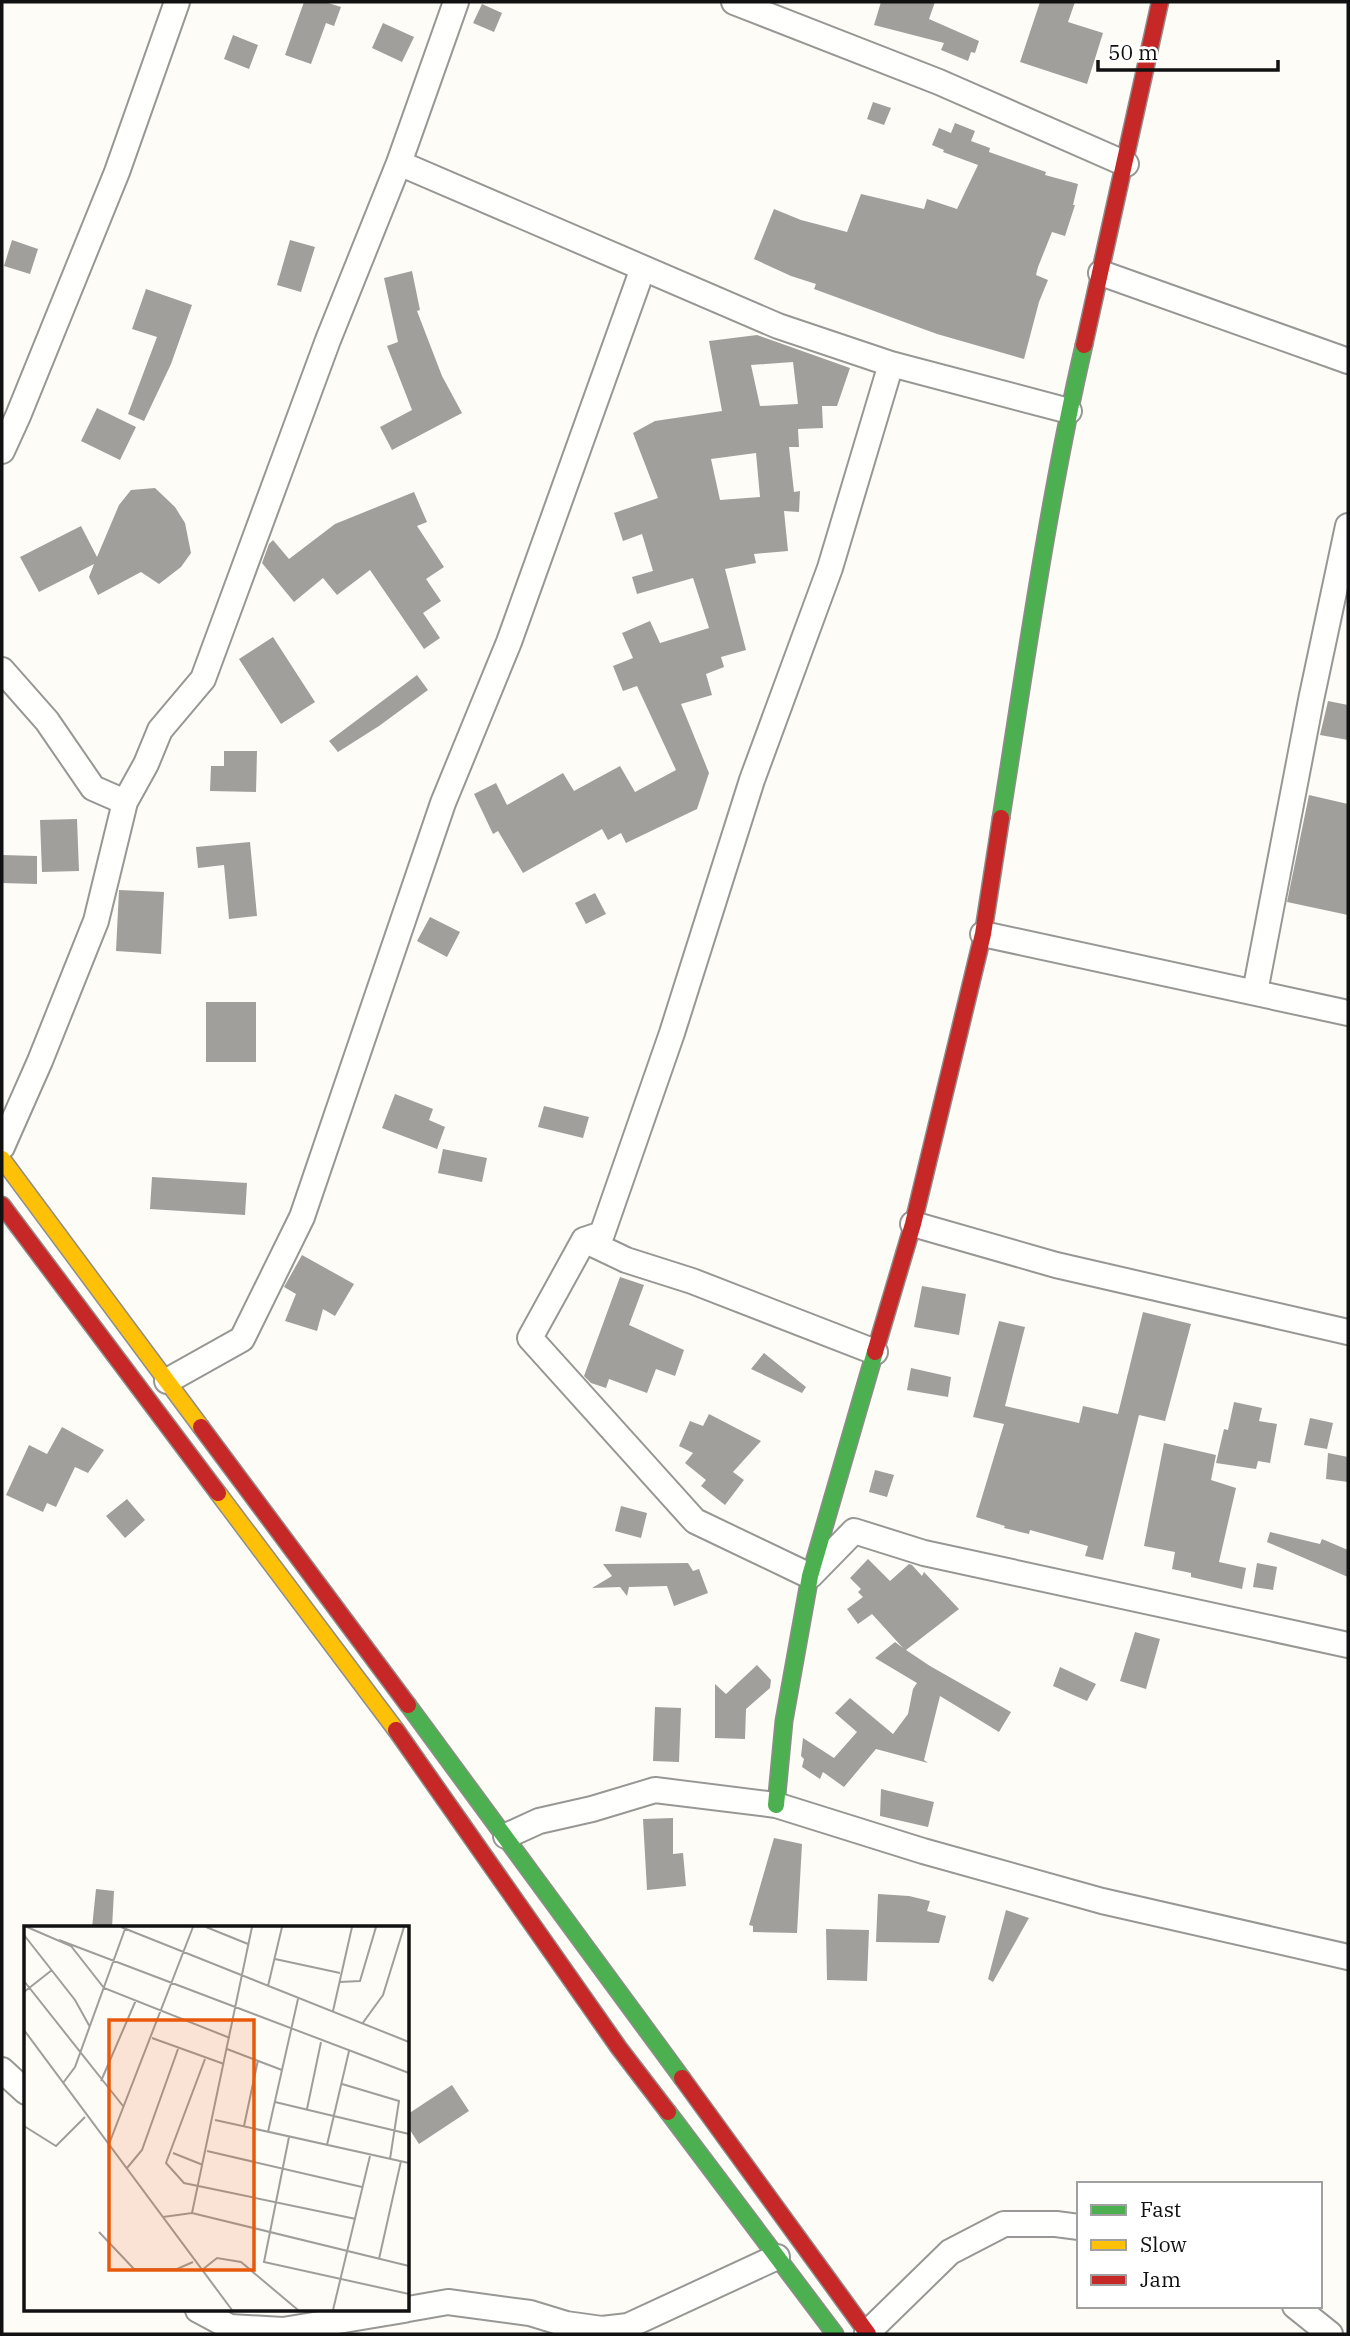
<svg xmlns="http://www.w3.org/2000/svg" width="1350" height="2336" font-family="'IBM Plex Serif',serif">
<rect width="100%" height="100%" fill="#fdfcf7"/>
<path fill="#a19f9c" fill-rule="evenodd" d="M 304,2 L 325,2 L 341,7 L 334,26 L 326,23 L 311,64 L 285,55 Z
M 881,2 L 935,2 L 929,19 L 979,41 L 975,53 L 971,52 L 968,61 L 941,50 L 944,43 L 874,25 Z
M 1040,2 L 1075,2 L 1068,22 L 1103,33 L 1087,84 L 1020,62 Z
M 482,4 L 502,13 L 494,32 L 473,23 Z
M 383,23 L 414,37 L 402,62 L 372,48 Z
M 233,35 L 258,45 L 249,69 L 224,59 Z
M 873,102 L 891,108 L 884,125 L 867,119 Z
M 955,123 L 975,131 L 971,141 L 990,148 L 989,152 L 1046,172 L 1045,175 L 1078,184 L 1073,205 L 1075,205 L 1065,236 L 1052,232 L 1038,267 L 1036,275 L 1048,280 L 1039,302 L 1024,359 L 937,334 L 814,289 L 816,284 L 791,276 L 754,259 L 774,209 L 801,220 L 847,232 L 861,194 L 924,209 L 927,199 L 957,209 L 978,165 L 943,152 L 944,150 L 932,145 L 939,128 L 951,133 Z
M 12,240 L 38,249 L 30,274 L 4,266 Z
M 290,240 L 315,247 L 301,292 L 277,285 Z
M 412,271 L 420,310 L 417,311 L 442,376 L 462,413 L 392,450 L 380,427 L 412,410 L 387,346 L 398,342 L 384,278 Z
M 146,289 L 192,305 L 171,364 L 144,421 L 128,414 L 157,337 L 132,329 Z
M 757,335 L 850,368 L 837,406 L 822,406 L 823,428 L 798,429 L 799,447 L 789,447 L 794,492 L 800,491 L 799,512 L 784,511 L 788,551 L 754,554 L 756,563 L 725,569 L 746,650 L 721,657 L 724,667 L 706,674 L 712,695 L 681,704 L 709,773 L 697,809 L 626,843 L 621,833 L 608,840 L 602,829 L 523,873 L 498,831 L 493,834 L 474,794 L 496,783 L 507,805 L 563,773 L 574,791 L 620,766 L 635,792 L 676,770 L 637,686 L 623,691 L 613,666 L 633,658 L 622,633 L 650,621 L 660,643 L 709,628 L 693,578 L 637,594 L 632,577 L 653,571 L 642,534 L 623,541 L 614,513 L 658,498 L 633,433 L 655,421 L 722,411 L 709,341 ZM 793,362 L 798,404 L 760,406 L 751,365 ZM 756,453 L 760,497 L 720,500 L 711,459 Z
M 97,408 L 136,427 L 120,460 L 81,441 Z
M 155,488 L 175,507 L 185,523 L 191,553 L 181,567 L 159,584 L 141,572 L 98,595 L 89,577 L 94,564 L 39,592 L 20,557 L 81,526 L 97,557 L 119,505 L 131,490 Z
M 414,492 L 427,522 L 417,526 L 444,567 L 426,579 L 441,601 L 423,613 L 440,638 L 424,649 L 370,570 L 337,595 L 323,578 L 294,602 L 262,563 L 269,544 L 273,540 L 289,559 L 335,524 Z
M 273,637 L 315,702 L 281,724 L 239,659 Z
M 417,675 L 428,690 L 379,726 L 338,752 L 329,741 Z
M 1328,701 L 1348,705 L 1348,740 L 1320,735 Z
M 224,751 L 257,751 L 256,792 L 210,791 L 211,766 L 224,766 Z
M 1309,795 L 1348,804 L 1348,915 L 1287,902 Z
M 77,819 L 79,871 L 42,872 L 40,820 Z
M 250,842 L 257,916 L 229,919 L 224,865 L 198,868 L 196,847 Z
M 2,855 L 37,856 L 37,884 L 2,883 Z
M 119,890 L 164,892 L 161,954 L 116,951 Z
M 595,893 L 606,914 L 586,924 L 575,903 Z
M 430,917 L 460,932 L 447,957 L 417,941 Z
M 206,1002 L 256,1002 L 256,1062 L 206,1062 Z
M 395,1094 L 433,1109 L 429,1120 L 445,1127 L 437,1149 L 382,1128 Z
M 544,1106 L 589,1117 L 583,1138 L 538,1127 Z
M 443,1149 L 487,1158 L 482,1182 L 438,1173 Z
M 152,1177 L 247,1183 L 245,1215 L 150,1209 Z
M 302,1255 L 354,1284 L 335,1316 L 323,1309 L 317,1331 L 285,1321 L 296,1294 L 284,1287 Z
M 620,1277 L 644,1285 L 629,1325 L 684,1350 L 675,1376 L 656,1369 L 647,1393 L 609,1379 L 606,1388 L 591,1383 L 584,1376 Z
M 922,1286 L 966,1294 L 959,1335 L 914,1327 Z
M 1143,1312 L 1191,1324 L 1165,1421 L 1139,1415 L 1103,1560 L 1085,1556 L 1088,1546 L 1030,1530 L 1029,1534 L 1004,1528 L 1005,1526 L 976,1517 L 1004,1424 L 973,1417 L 999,1321 L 1025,1327 L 1005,1406 L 1079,1423 L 1083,1406 L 1118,1414 Z
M 764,1353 L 806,1387 L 802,1393 L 751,1369 Z
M 911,1368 L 951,1377 L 948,1397 L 907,1390 Z
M 1234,1402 L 1262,1408 L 1259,1421 L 1277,1424 L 1270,1463 L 1258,1461 L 1256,1469 L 1216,1463 L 1224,1429 L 1228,1430 Z
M 709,1414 L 761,1441 L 733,1472 L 744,1480 L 725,1505 L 701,1486 L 706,1480 L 685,1463 L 693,1453 L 679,1446 L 690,1421 L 703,1426 Z
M 1310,1418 L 1333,1423 L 1327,1449 L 1304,1445 Z
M 62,1427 L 104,1450 L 88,1473 L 75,1467 L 56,1507 L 47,1503 L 43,1512 L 6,1495 L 29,1445 L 47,1454 Z
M 1164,1443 L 1216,1455 L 1211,1480 L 1236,1488 L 1219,1562 L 1246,1568 L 1242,1589 L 1191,1577 L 1191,1573 L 1172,1569 L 1175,1552 L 1144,1546 Z
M 1328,1453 L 1348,1457 L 1348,1482 L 1326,1479 Z
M 875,1470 L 894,1475 L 887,1497 L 869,1492 Z
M 127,1499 L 145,1520 L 125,1538 L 106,1516 Z
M 621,1506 L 647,1513 L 641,1538 L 615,1531 Z
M 1270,1532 L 1320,1544 L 1322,1539 L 1348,1550 L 1348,1577 L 1267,1542 Z
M 868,1559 L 890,1581 L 909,1564 L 912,1565 L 922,1576 L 924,1572 L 959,1609 L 906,1650 L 930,1666 L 1011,1712 L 999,1732 L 940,1696 L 924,1760 L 928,1763 L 876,1749 L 844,1787 L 823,1772 L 820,1779 L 802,1767 L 804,1759 L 801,1756 L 803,1738 L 834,1758 L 857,1732 L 835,1713 L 850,1698 L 893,1734 L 908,1714 L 913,1689 L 917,1683 L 875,1658 L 895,1642 L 903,1648 L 872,1614 L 858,1624 L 847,1609 L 863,1597 L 858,1592 L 861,1589 L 850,1578 Z
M 688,1563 L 693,1571 L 699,1569 L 708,1593 L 674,1606 L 667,1586 L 629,1587 L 627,1596 L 620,1587 L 592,1588 L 612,1576 L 603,1564 Z
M 1257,1563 L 1277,1567 L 1273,1590 L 1253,1587 Z
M 1135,1632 L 1160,1639 L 1146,1689 L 1120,1681 Z
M 757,1665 L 771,1680 L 770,1688 L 746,1709 L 745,1739 L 715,1738 L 715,1684 L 726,1694 Z
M 1060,1667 L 1096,1684 L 1087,1701 L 1053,1686 Z
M 655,1707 L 681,1708 L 679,1762 L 653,1761 Z
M 881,1789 L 934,1802 L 928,1827 L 880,1816 Z
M 673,1818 L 673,1854 L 683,1853 L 686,1886 L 647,1890 L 643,1819 Z
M 774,1838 L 802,1844 L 797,1933 L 753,1932 L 753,1926 L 749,1925 Z
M 96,1889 L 114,1891 L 112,1928 L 92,1928 Z
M 878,1894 L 909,1896 L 930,1901 L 927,1911 L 946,1916 L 939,1943 L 876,1942 Z
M 1006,1910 L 1029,1918 L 993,1982 L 988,1979 Z
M 826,1929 L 869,1930 L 867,1981 L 827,1980 Z
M 452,2085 L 469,2111 L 419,2144 L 408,2127 L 408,2114 Z"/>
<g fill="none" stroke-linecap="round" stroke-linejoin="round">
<defs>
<path id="street" d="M 734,2 L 939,82 L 1126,164
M 399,163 L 778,326 L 891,364 L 1069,411
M 1101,273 L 1348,361
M 891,364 L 830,568 L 752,780 L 672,1033 L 602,1234 L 584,1240 L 530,1338 L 695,1521 L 810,1576 L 854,1531 L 924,1553 L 1348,1645
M 2,451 L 18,416 L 117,172 L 177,2
M 2,670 L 47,721 L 93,788 L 125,802
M 983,934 L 1348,1013
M 1255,992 L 1311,700 L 1348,526
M 2,1147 L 40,1061 L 96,921 L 125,802 L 146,764 L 160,730 L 203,679 L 328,340 L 399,163 L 456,2
M 913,1224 L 1056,1265 L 1348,1332
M 584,1240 L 626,1260 L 692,1281 L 875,1352
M 167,1381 L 242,1339 L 302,1217 L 443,803 L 509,642 L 643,268
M 506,1836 L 539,1821 L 592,1809 L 655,1790 L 776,1805 L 923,1851 L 1102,1901 L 1348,1957
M 2,2070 L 26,2092
M 1295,2306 L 1330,2334
M 408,2309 L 448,2302 L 530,2313 L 566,2324 L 602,2329 L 628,2326 L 777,2257
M 198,2310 L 230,2327 L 283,2330 L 404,2310
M 867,2333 L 950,2252 L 1004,2224 L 1056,2224 L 1079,2227"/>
<path id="fast" d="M 1001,818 C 1026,660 1048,501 1084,345
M 408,1705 L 682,2078
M 776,1805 L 784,1721 L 810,1576 L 875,1352
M 668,2112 L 835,2334"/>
<path id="slow" d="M 2,1159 L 201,1427
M 218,1493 L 396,1730"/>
<path id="jam" d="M 1084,345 L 1160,2
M 2,1205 L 218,1493
M 875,1352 L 913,1224 L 983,934 L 1001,818
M 201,1427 L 408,1705
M 396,1730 L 619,2048 L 668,2112
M 682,2078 L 868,2334"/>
</defs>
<use href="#street" stroke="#979795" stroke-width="28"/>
<use href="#fast" stroke="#8e8d8b" stroke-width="19"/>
<use href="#slow" stroke="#8e8d8b" stroke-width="19"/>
<use href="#jam" stroke="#8e8d8b" stroke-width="19"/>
<use href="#street" stroke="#fffffe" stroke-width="24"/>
<use href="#fast" stroke="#4caf50" stroke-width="16"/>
<use href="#slow" stroke="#ffc107" stroke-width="16"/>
<use href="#jam" stroke="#c62828" stroke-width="16"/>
</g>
<g transform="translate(24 1926)">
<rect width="385" height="385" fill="#fdfcf7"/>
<path fill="none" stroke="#9f9e9b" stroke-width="2" d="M 3,1 L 47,20 L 80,62 L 206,112M 97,1 L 385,116M 182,1 L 224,18M 0,9 L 51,74 L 66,101M 35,14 L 385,147M 251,33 L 316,47M 0,55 L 99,180M 316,56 L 336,55 L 352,1M 244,60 L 258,1M 0,66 L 28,44M 309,85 L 328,1M 338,98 L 359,69 L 380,1M 0,104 L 208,384M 128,112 L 200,138M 203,123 L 258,144M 181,133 L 142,237 L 160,257 L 332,293M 77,155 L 112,74M 39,157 L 51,141 L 101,3M 318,158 L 375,175 L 366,233M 251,176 L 385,208M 283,183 L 297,116M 191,194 L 385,237M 0,200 L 32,220 L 61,191M 220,200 L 234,134M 244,206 L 274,73M 265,211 L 240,336 L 385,368M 85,218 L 169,1M 303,219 L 325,125M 183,225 L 338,261M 149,227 L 179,239M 103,242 L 118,224 L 154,123M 168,287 L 228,1M 139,291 L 168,287 L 385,340M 75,306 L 110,343 L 153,343 L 169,336M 355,333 L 377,235M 178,344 L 193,332 L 217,336 L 274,384M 309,384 L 346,230"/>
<path fill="#e8590c" fill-opacity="0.15" stroke="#e8590c" stroke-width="3.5" d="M 85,94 L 230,94 L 230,344 L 85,344 Z"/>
<rect width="385" height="385" fill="none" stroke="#111" stroke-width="3.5"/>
</g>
<rect width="1350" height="2336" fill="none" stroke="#111111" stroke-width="7"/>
<rect x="1077" y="2182" width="245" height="126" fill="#ffffff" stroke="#a0a0a0" stroke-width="2"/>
<rect x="1091" y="2205" width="35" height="10" fill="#4caf50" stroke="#a0a0a0" stroke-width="2"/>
<text x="1140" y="2217" font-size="21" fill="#111111">Fast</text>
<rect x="1091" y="2240" width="35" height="10" fill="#ffc107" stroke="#a0a0a0" stroke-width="2"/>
<text x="1140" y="2252" font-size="21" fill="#111111">Slow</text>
<rect x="1091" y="2275" width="35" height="10" fill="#c62828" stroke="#a0a0a0" stroke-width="2"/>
<text x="1140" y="2287" font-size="21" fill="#111111">Jam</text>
<path d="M1098 60v10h180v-10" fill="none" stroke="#111111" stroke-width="3.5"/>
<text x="1108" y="60" font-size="21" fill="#111111" stroke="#ffffff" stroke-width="5" paint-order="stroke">50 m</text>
</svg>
